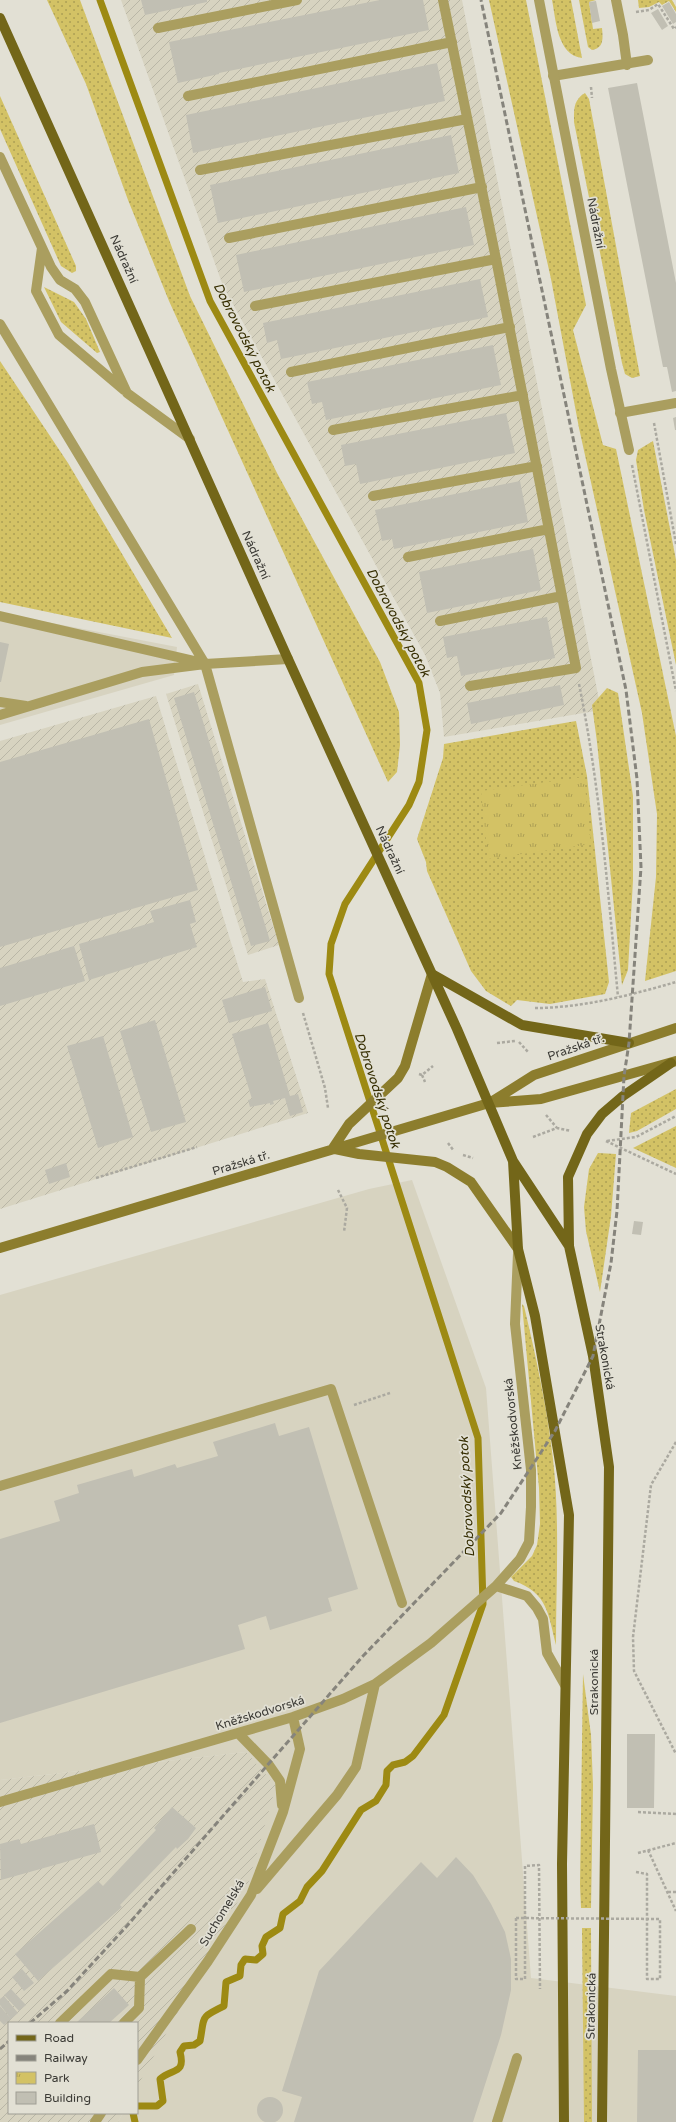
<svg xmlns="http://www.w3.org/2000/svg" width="676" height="2122" font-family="'Varela Round',sans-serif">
<defs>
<pattern id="industrial-furrows" width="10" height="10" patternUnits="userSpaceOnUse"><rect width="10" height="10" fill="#d7d3c0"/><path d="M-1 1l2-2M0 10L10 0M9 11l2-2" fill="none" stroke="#b9b6a6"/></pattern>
<pattern id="grass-dots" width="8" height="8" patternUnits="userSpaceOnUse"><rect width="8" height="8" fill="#d3c265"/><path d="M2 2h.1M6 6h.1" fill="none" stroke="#ac9f54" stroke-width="1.8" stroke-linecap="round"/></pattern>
<pattern id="park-tufts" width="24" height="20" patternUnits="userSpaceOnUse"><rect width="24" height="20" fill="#d3c265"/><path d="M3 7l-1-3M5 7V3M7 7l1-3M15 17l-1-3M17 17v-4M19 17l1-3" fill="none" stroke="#ac9f54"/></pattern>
</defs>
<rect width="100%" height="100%" fill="#e2e0d4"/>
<path fill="#d7d3c0" d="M 0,613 L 177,647 L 174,675 L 0,725 Z
M 412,1180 L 486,1388 L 531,1978 L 676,1996 L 676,2122 L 118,2122 L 123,2113 L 137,2113 L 137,2087 L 246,1752 L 0,1780 L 0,1295 L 369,1189 Z"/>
<path fill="url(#industrial-furrows)" d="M 121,0 L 462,0 L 601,710 L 444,737 L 440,693 L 425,655 L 223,286 Z
M 198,684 L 279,945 L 248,955 L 166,694 Z
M 156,696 L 243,982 L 265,979 L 308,1113 L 0,1209 L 0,741 Z
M 246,1752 L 276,1786 L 249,1881 L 137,2087 L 137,2023 L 9,2023 L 9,2113 L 123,2113 L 118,2122 L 0,2122 L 0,1780 Z"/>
<path fill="url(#grass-dots)" d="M 47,0 L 80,0 L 190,296 L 277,473 L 380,662 L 399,712 L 400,745 L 397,772 L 388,782 L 169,301 L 128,200 L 86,84 Z
M 489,0 L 526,0 L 586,305 L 573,330 L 603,445 L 616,449 L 676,736 L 676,971 L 645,981 L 656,877 L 657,814 L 642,713 L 579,428 L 551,279 Z
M 552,0 L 571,0 L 582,58 C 557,55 556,20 552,0 Z
M 579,0 L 596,0 L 589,2 L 593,29 L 602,28 C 603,38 604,48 592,50 L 588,47 Z
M 638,0 L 672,0 L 676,7 L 676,12 L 669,1 L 662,5 L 659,2 L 649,7 L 639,8 Z
M 585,93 L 589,99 L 640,376 L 632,378 L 625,374 L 622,363 L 574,122 C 574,110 573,100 585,93 Z
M 0,96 L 76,266 L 76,271 L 72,273 L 61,266 L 0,129 Z
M 44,287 L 74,302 L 86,319 L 100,352 L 97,353 L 61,322 Z
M 0,361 L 68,463 L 172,638 L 0,602 Z
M 653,441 L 676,560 L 676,665 L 644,510 L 636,460 L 638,450 Z
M 607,688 L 618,693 L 633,796 L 633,880 L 628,970 L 622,985 L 597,742 L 592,705 Z
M 576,721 L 587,776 L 609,982 L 605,994 L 550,1004 L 517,1000 L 511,1006 L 486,991 L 471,971 L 427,871 L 426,862 L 417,839 L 443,758 L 444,744 Z
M 676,1089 L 676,1109 L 637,1131 L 629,1133 L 631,1113 Z
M 676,1126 L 676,1168 L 633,1148 Z
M 598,1153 L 616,1154 L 611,1216 L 600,1292 L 586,1231 L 584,1207 L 589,1169 Z
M 522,1304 L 524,1306 C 536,1357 547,1407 553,1459 C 560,1520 556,1583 556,1645 C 548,1614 548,1593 514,1581 L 511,1577 L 532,1556 L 537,1545 L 540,1524 L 539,1488 Z
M 583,1674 L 591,1735 L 593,1785 L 591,1908 L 581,1908 L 580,1885 Z
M 582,1928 L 591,1928 L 592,2122 L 584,2122 Z"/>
<path fill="url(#park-tufts)" d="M 584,777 L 591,844 L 488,859 L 481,791 Z"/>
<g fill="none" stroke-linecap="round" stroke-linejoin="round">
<path stroke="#9d8a13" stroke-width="7" d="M 100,0 L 210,301 L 419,683 L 427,730 L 419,782 L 409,805 L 345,904 L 331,944 L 329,974 L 478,1438 L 483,1604 L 444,1715 L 413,1756 L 405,1762 L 393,1765 L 387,1771 L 386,1785 L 376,1801 L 361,1810 L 322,1871 L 307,1887 L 300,1901 L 283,1914 L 280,1928 L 266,1937 L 262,1946 L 263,1954 L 256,1960 L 245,1959 L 241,1965 L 240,1976 L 226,1982 L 224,2006 C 199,2018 205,2016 200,2041 L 194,2045 L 184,2046 L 180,2052 C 186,2075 172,2068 160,2079 L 163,2101 L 157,2106 L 137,2106
M 133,2113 L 135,2122"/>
</g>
<path fill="#c1bfb3" d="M 141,0 L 207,0 L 207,2 L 145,15 Z
M 380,0 L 423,0 L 429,30 L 219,73 L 219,74 L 178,83 L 169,42 Z
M 596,1 L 600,21 L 592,23 L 589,2 Z
M 669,2 L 676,14 L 676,22 L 673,24 L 662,6 Z
M 658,9 L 668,26 L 662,30 L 651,13 Z
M 437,63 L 445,101 L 193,153 L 186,115 Z
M 637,83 L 676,283 L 676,391 L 672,392 L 667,367 L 663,367 L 608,88 Z
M 451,135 L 459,173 L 218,223 L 210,185 Z
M 466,207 L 474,245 L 244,292 L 236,255 Z
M 480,279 L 488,317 L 281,359 L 277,340 L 267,343 L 263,323 Z
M 493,345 L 501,385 L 326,420 L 322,402 L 312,404 L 307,382 Z
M 506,413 L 515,453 L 360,484 L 356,464 L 345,466 L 341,445 Z
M 676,417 L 676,430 L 675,430 L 673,418 Z
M 520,481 L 528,522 L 394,549 L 392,539 L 382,541 L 375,510 Z
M 533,549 L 541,590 L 427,613 L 419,572 Z
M 547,617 L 555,658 L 461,676 L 457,656 L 447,658 L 443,637 Z
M 0,642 L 9,644 L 1,682 L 0,682 Z
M 560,685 L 564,705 L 471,724 L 467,703 Z
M 194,692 L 270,941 L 251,946 L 174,698 Z
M 149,719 L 198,890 L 0,947 L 0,762 Z
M 190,900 L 196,922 L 190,924 L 197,947 L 89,980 L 79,944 L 154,922 L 150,911 Z
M 74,946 L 85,981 L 0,1006 L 0,968 Z
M 265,987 L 272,1011 L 229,1023 L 222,1000 Z
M 155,1020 L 186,1122 L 151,1132 L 120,1031 Z
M 268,1023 L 290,1096 L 298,1094 L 303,1112 L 290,1116 L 285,1098 L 273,1101 L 274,1104 L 270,1105 L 270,1103 L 250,1107 L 248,1100 L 252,1099 L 232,1034 Z
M 103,1036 L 133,1137 L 98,1148 L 67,1046 Z
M 66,1163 L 70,1177 L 49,1184 L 45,1170 Z
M 634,1221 L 643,1222 L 641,1235 L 632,1234 Z
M 275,1423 L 279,1436 L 309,1427 L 358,1589 L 328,1598 L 332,1611 L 270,1630 L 266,1616 L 238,1625 L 245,1649 L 0,1723 L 0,1539 L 60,1521 L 54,1501 L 79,1493 L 77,1485 L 132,1469 L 134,1477 L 175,1464 L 177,1468 L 218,1456 L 213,1442 Z
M 627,1734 L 655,1734 L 654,1808 L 627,1808 Z
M 172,1807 L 196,1828 L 188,1839 L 177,1849 L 176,1847 L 120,1905 L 122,1907 L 38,1981 L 15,1954 L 98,1881 L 103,1886 L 156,1830 L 154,1828 Z
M 94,1824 L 101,1852 L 1,1880 L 0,1844 L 19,1839 L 21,1844 Z
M 456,1857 L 473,1875 L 491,1904 L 505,1932 L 511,1959 L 511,1990 L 501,2035 L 473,2122 L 294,2122 L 302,2097 L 282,2091 L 319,1971 L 421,1862 L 437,1878 Z
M 22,1969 L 34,1983 L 24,1991 L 12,1977 Z
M 114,1988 L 129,2005 L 109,2023 L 76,2023 Z
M 11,1989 L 26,2005 L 19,2011 L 4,1995 Z
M 4,1996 L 18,2013 L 11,2019 L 0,2005 L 0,1999 Z
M 0,2006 L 11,2019 L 4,2025 L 0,2021 Z
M 638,2050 L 676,2050 L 676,2122 L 637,2122 Z
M257 2110a13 13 0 1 1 26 0a13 13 0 1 1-26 0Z"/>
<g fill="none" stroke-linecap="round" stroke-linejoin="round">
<path stroke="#aba9a0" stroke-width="2.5" stroke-dasharray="3 2" stroke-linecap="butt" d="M 636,12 L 649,10 L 658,4 L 674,29 L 676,27
M 591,87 L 592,98
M 654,423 L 676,544
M 632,465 L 676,691
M 579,684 C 600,787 608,892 618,997
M 535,1008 C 582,1008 631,995 676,982
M 303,1013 L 325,1088 L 328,1108
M 519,1042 L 528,1052
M 497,1043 L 515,1041
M 419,1074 L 422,1075 L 433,1066
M 422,1075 L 425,1082
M 546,1115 L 557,1128
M 533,1137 L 557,1128 L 571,1131
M 606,1141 L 676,1174
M 607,1141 L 636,1137 L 676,1116
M 448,1143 L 454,1151
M 463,1155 L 473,1158
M 96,1178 L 197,1147
M 338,1190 L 347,1208 L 344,1232
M 354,1405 L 390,1393
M 676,1442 L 651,1485 L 633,1637 L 634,1671 L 676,1754
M 638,1812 L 676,1814
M 648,1850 L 676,1911
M 638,1853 L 676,1843
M 636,1872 L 647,1874 L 647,1979 L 660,1979 L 660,1919
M 668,1892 L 676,1892
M 516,1918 L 516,1979 L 525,1979 L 525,1866 L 539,1865 L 540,1989"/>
<path stroke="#aa9e5f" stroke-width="10" d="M 443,0 L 496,259 L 576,668 L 470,686
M 616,0 L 623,35 L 627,65
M 158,28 L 297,0
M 553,76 L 648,60
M 188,96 L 452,42
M 0,157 L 51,267 L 60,280 L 75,289 L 85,302 L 127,393 L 190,439
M 200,170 L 467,119
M 229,238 L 482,187
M 42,248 L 36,291 L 59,335 L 124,390
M 255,306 L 496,259
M 0,324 L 205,664 L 299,998
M 291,372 L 510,327
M 620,413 L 676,403
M 333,430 L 523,395
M 373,496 L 537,466
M 408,557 L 549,529
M 0,616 L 199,662
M 440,621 L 562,596
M 0,702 L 26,706
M 0,715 L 142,672 L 205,664 L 288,659
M 0,1486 L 331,1389 L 402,1603
M 140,1977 L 191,1929
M 60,2023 L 111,1974 L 140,1977 L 139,2008 L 124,2023
M 497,2122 L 517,2058"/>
<path stroke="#aa9e5f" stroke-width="10" d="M 539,0 L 611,369 L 629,450
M 496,1586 L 527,1596 L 537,1608 L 543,1619 L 547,1653 L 565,1685
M 238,1733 L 269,1765 L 280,1781 L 282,1805
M 0,1802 L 293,1717 L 343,1699 L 375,1684 L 431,1643 L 496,1586 L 520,1559 L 529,1542 L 531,1507 L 531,1470 L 515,1324 L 518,1253
M 257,1889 L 337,1795 L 356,1767 L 375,1684
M 137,2060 L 208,1961 L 251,1895 L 283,1812 L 300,1749 L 293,1717
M 95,2122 L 101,2113"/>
<path stroke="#8c7d2d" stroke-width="10" d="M 491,1102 L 534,1075 L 676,1028
M 333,1148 L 349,1124 L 398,1078 L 405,1066 L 432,974
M 335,1149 L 359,1154 L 435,1162 L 447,1167 L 471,1182 L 518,1249
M 0,1248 L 489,1103 L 541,1099 L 676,1061"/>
<path stroke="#736619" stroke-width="10" d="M 0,18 L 288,659 L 457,1029 L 513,1161 L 569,1246
M 432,974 L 522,1025 L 629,1043
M 513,1161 L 518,1249 L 535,1316 L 569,1515 L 562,1864 L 564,2122
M 602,2122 L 609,1467 L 593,1356 L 569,1246 L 568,1177 L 587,1134 L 602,1114 L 623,1096 L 671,1063"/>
<path stroke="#86847c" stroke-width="3" stroke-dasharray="6 3" stroke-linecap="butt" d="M 30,2023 L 67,1991 L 125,1928 L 363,1656 L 501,1513 L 555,1431 L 593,1356 L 611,1263 L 617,1211 L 624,1076 L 629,1043 L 641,867 L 637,779 L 626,690 L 481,0
M 0,2049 L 9,2041"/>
<path stroke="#aba9a0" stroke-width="2.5" stroke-dasharray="3 2" stroke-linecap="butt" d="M 516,1918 L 660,1919"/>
</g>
<g text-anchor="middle" stroke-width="3.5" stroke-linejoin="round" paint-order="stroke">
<g font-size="12" fill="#3b3a35" stroke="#e2e0d4">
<text transform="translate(596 223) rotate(79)" y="4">Nádražní</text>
<text transform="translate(124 259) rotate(66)" y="4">Nádražní</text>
<text transform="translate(256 555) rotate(66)" y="4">Nádražní</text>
<text transform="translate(390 850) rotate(65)" y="4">Nádražní</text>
<text transform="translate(576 1047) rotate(-19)" y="4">Pražská tř.</text>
<text transform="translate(241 1163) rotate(-17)" y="4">Pražská tř.</text>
<text transform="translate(605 1357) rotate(80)" y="4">Strakonická</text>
<text transform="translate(513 1424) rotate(-96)" y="4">Kněžskodvorská</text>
<text transform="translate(594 1682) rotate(-90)" y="4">Strakonická</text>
<text transform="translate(260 1713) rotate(-17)" y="4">Kněžskodvorská</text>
<text transform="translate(222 1913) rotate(-59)" y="4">Suchomelská</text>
<text transform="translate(591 2006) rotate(-89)" y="4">Strakonická</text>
</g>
<g font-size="13" font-style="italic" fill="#352d00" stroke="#e2e0d4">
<text transform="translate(245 337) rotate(63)" y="5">Dobrovodský potok</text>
<text transform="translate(399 622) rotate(62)" y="5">Dobrovodský potok</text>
<text transform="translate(378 1090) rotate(72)" y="5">Dobrovodský potok</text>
<text transform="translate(466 1497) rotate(-93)" y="5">Dobrovodský potok</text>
</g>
</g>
<rect x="8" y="2022" width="130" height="92" fill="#e2e0d4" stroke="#9f9e94"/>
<rect x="16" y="2035" width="20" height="6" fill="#736619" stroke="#9f9e94"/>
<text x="44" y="2042" font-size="12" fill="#3b3a35">Road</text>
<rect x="16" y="2055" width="20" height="6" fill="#86847c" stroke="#9f9e94"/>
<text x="44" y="2062" font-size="12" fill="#3b3a35">Railway</text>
<rect x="16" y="2072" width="20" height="12" fill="url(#park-tufts)" stroke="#9f9e94"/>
<text x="44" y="2082" font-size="12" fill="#3b3a35">Park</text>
<rect x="16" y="2092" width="20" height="12" fill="#c1bfb3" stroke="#9f9e94"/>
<text x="44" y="2102" font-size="12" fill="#3b3a35">Building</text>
</svg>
